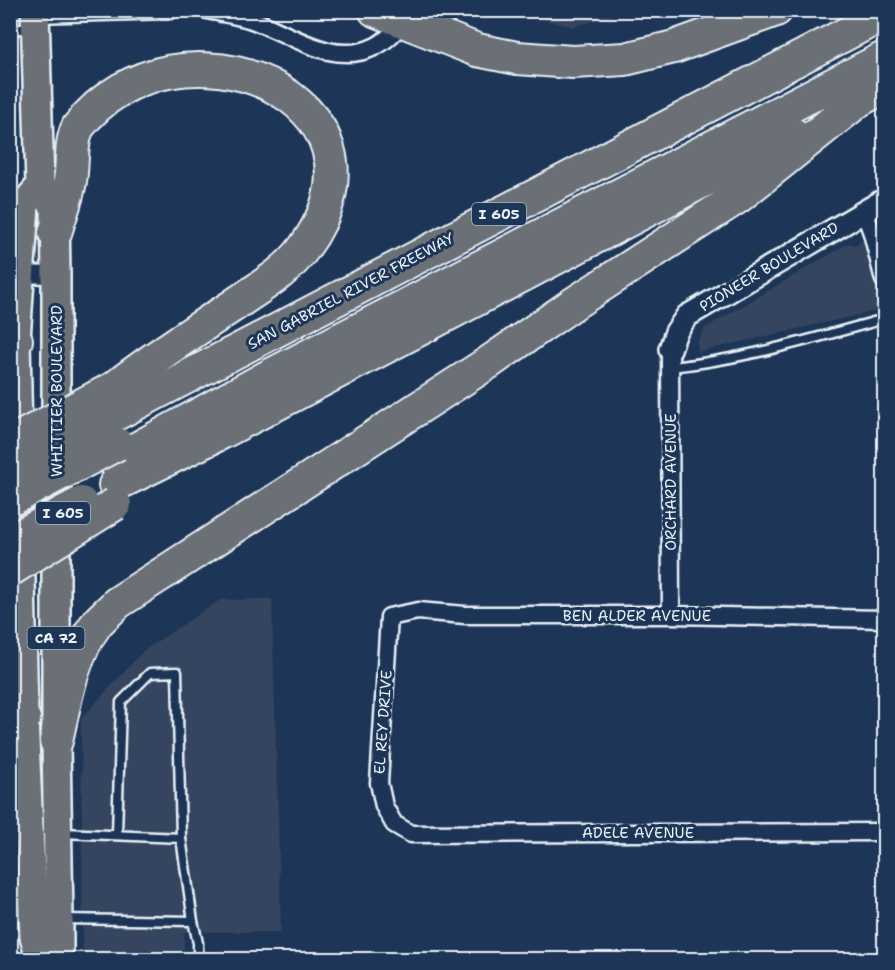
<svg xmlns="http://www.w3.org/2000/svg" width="895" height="970" font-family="'Shantell Sans',sans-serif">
<rect width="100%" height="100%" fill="#1d3557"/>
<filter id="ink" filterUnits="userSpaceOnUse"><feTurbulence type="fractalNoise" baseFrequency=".0167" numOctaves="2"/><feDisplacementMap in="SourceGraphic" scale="12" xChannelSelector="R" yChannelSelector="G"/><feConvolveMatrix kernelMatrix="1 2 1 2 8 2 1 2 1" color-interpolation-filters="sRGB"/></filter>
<g filter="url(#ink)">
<path fill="#34455f" d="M 509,11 L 627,11 L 573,27 Z
M 884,230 L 884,309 L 698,352 L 697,342 L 705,328 L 849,243 L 854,245 Z
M 272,599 L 281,932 L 184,932 L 184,959 L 83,959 L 81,719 L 143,651 L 220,600 Z"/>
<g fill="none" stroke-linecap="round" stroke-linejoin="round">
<defs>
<path id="service" d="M 10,30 L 32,28
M 670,367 C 741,360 816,338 884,319
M 62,833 L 181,838 L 177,672 L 150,673 L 121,702 L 117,834
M 181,838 L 193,921 L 198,943 L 198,960
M 61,919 L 193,921"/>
<path id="minor" d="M 207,10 C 221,13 238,15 252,20 C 289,33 333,67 374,47 C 387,41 398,28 408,17
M 35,14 L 170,10
M 864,211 L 872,233 L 884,280
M 11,274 L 56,275
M 670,349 L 671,615
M 884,619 L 671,615 L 465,615 L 418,611 L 389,617 L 379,783 L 384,806 L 394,824 L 411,834 L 884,832"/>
<path id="tertiary" d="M 670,349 L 676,332 L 687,316 L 884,200"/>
<path id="primary" d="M 35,10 L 40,186 L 55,208 L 56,275 L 56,741 L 59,919 L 59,949 L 54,960
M 40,186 L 25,204 L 16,340 L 24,719 L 34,937 L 41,960"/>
<path id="motorway" d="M 375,10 L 477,50 L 517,58 L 573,62 L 625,59 L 674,47 L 776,10
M 840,110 L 884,87
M 55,233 C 60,216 67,199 70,181 C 73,164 70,143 78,127 C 177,0 412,100 304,248 C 286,273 258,288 234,305 C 193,332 152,358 114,388
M 10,345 L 16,340
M 114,415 L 884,14
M 114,461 L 269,376 L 884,58
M 115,485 L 221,433 L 793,134
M 56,741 C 65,701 72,656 97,623 C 103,616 111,610 117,603 L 488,363 L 576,302 L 738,197 L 858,101
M 10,749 L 24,719"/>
</defs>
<use href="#service" stroke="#e8f1f8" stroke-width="13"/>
<use href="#minor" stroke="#e8f1f8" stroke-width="21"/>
<use href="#tertiary" stroke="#e8f1f8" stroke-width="26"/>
<use href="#primary" stroke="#e8f1f8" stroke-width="32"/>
<use href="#motorway" stroke="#e8f1f8" stroke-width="36"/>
<use href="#service" stroke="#1d3557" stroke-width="8"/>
<use href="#minor" stroke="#1d3557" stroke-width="16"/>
<use href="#tertiary" stroke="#1d3557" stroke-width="21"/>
<use href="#primary" stroke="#6a7074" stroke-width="27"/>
<use href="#motorway" stroke="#6a7074" stroke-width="32"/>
<defs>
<path id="motorway-bridge" d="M 10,443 L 114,388
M 10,470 L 114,415
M 10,500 L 117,444
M 10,541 L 81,503
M 10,570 L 115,504"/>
</defs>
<use href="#motorway-bridge" stroke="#e8f1f8" stroke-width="36" stroke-linecap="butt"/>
<use href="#motorway-bridge" stroke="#6a7074" stroke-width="32"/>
</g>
</g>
<g text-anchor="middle" stroke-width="6" stroke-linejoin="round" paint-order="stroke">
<g fill="#1d3557" stroke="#abb9c8" stroke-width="1.5">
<rect x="472" y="203" width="54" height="22" rx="4.5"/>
<rect x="36" y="502" width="54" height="22" rx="4.5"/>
<rect x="27.5" y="627" width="57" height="22" rx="4.5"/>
</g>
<g font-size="14" font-weight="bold" fill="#e8f1f8">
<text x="499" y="219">I 605</text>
<text x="63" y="518">I 605</text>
<text x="56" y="643">CA 72</text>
</g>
<g font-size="15" fill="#e8f1f8" stroke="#1d3557">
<text transform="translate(769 267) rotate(-31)" y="5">PIONEER BOULEVARD</text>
<text transform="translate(351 291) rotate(-28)" y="5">SAN GABRIEL RIVER FREEWAY</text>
<text transform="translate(57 391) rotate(-90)" y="5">WHITTIER BOULEVARD</text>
<text transform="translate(671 482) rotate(-90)" y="5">ORCHARD AVENUE</text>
<text x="637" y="621">BEN ALDER AVENUE</text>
<text transform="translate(383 722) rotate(-86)" y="5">EL REY DRIVE</text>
<text x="638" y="838">ADELE AVENUE</text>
</g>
</g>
<rect width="895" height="970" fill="none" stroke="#1d3557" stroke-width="36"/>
<rect x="18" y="18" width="859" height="934" fill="none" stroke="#e8f1f8" stroke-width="2" filter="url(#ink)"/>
</svg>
